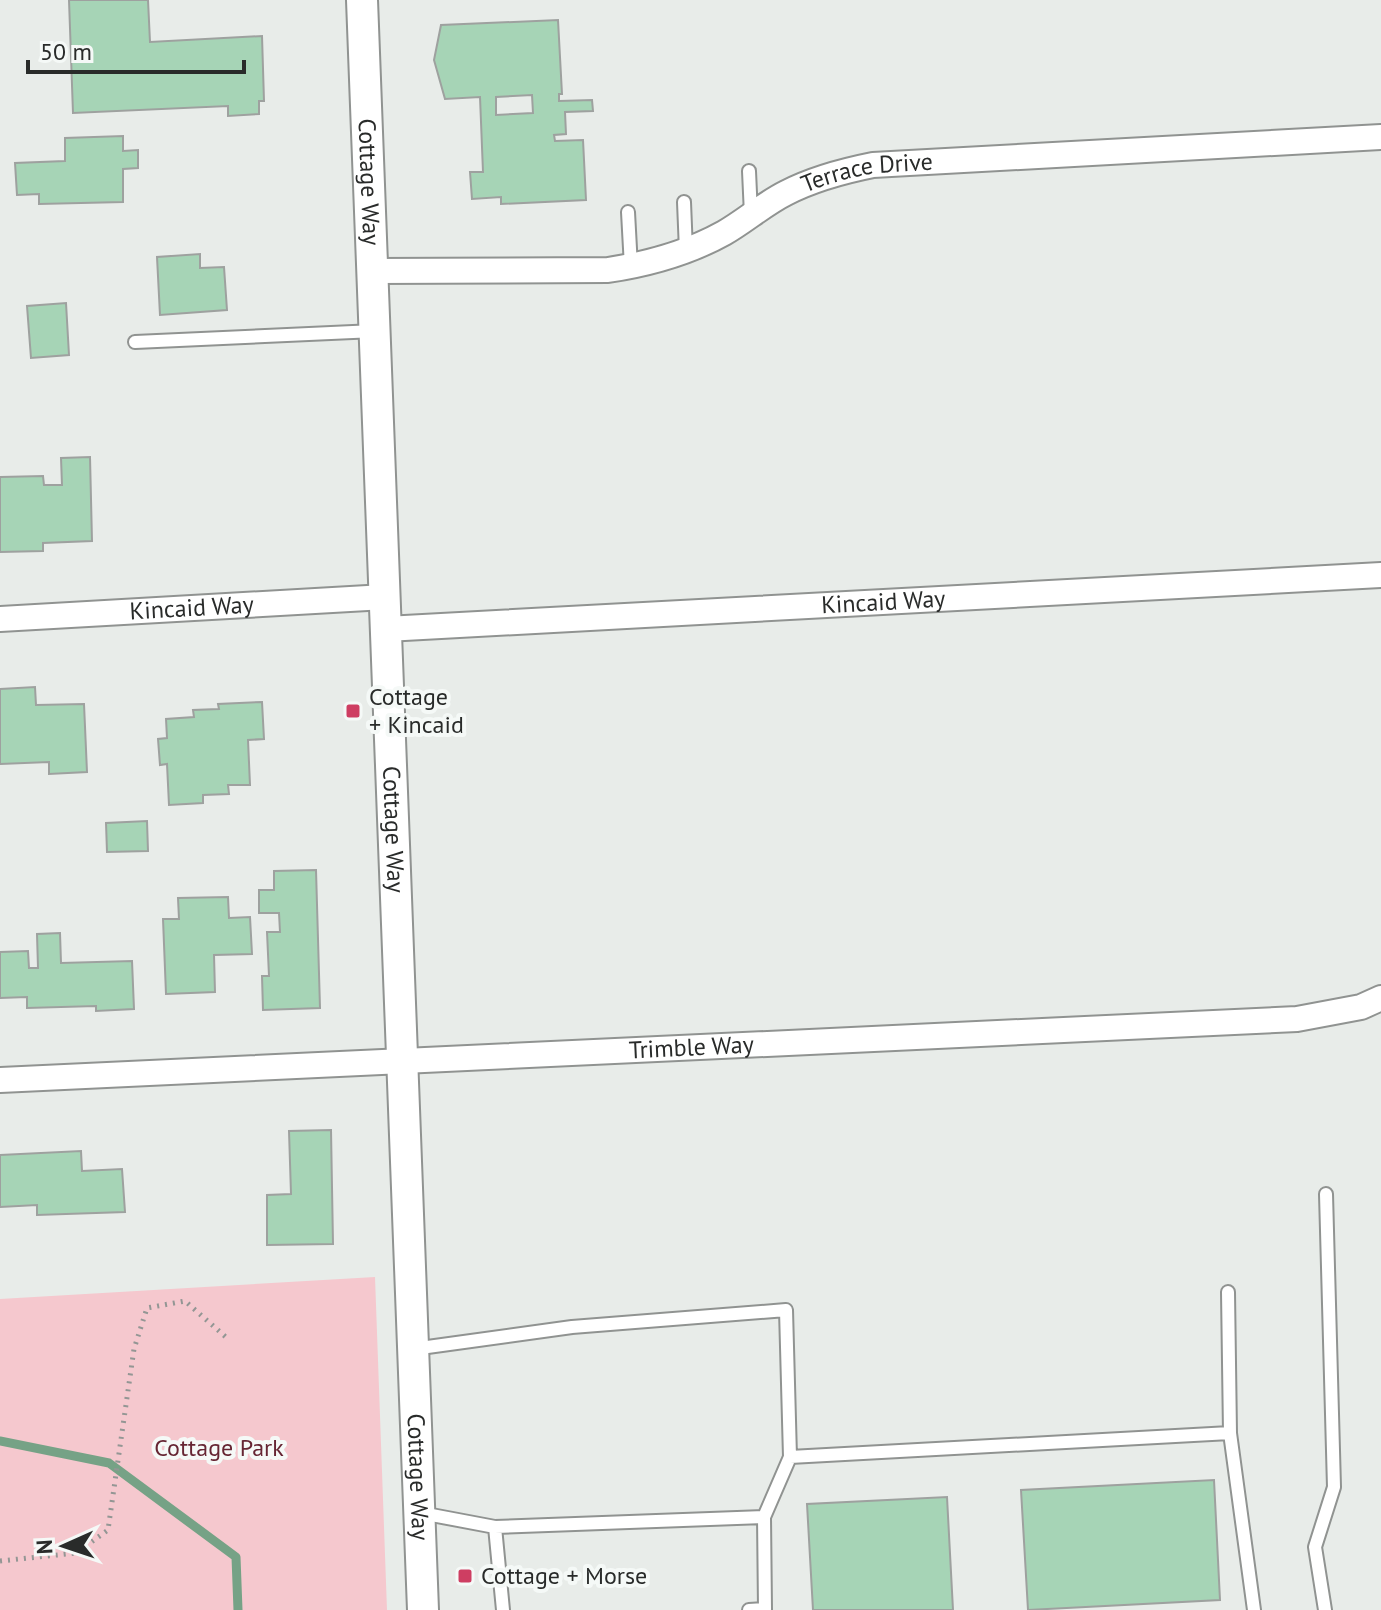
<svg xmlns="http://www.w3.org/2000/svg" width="1381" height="1610" font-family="'PT Sans',sans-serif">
<rect width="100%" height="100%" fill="#e8ece9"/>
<path fill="#f5c8ce" d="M 375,1277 L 387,1610 L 0,1610 L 0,1299 Z"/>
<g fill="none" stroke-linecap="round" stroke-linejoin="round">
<path stroke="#76a286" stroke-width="9" d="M 0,1441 L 109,1463 L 236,1557 L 238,1610"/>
</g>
<path fill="#a6d4b6" stroke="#9ea19f" stroke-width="2" fill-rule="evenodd" d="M 69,0 L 148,0 L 150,42 L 262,36 L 264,101 L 259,101 L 259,114 L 228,116 L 228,106 L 73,113 Z
M 558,20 L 562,94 L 559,94 L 559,101 L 592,100 L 593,111 L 565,112 L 566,134 L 554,135 L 555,141 L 583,140 L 586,200 L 501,204 L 501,197 L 472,199 L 470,172 L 483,172 L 480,97 L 445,99 L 434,60 L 441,25 ZM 532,95 L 533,113 L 496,115 L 496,97 Z
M 123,136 L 123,151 L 138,150 L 138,168 L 123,169 L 123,202 L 39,204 L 39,194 L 17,195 L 15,163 L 65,161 L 65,138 Z
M 200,254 L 200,268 L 224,267 L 227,310 L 160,315 L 157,257 Z
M 66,303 L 69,355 L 31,358 L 27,306 Z
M 90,457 L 92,541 L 43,543 L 43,551 L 0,552 L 0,477 L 43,476 L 44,485 L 62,485 L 61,458 Z
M 35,687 L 36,705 L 84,704 L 87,772 L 49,774 L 49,762 L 0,764 L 0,689 Z
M 262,702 L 264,739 L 248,740 L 250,785 L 228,785 L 229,794 L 203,795 L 203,803 L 169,805 L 167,764 L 160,765 L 158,739 L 167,738 L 166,719 L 194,717 L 193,710 L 219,709 L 218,704 Z
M 147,821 L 148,851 L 107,852 L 106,823 Z
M 316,870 L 320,1008 L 263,1010 L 262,976 L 269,976 L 267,932 L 280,932 L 279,913 L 259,913 L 259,890 L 274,890 L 274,871 Z
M 228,897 L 229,918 L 250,917 L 252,954 L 214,955 L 215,992 L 166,994 L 163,919 L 179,919 L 178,898 Z
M 60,933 L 61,963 L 132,961 L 134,1009 L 96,1011 L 96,1006 L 27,1008 L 27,997 L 0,998 L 0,952 L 28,951 L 29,968 L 38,968 L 37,934 Z
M 331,1130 L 333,1244 L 267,1245 L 267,1195 L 291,1194 L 289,1131 Z
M 81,1151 L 82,1171 L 122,1169 L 125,1212 L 37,1215 L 37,1205 L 0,1207 L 0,1155 Z
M 1214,1480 L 1220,1600 L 1028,1610 L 1021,1490 Z
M 947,1497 L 953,1610 L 813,1610 L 807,1504 Z"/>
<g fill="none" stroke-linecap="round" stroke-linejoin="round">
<defs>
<path id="service" d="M 749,171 L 751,215
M 684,202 L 686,251
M 628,212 L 631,267
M 135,342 L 375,331
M 1228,1292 L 1230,1433 L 1254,1610
M 413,1349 L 572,1327 L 786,1310 L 790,1457 L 764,1517
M 790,1457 L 1230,1433
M 421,1513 L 495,1527 L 764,1517 L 765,1609 L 749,1610
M 495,1527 L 503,1610
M 1325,1610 L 1315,1547 L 1334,1487 L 1326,1194"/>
<g id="minor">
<path id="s1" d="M 373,271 L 608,270 C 648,264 688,253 724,233 C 745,221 764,204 786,193 C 813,179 843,171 873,165 L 1381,137"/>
<path id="s2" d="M 0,619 L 385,597"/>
<path id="s3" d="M 386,629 L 1381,575"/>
<path id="s4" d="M 0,1080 L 1297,1019 L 1361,1007 L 1381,998"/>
</g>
<g id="tertiary">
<path id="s5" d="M 362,0 L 423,1610"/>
</g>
</defs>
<use href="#service" stroke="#909391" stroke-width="16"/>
<use href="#minor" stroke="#909391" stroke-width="28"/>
<use href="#tertiary" stroke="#909391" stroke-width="34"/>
<path stroke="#939694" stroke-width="5" stroke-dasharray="2 6" stroke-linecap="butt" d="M 0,1561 L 76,1553 L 108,1530 L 134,1349 L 147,1308 L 185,1301 L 228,1339"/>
<use href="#service" stroke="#fff" stroke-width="12"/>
<use href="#minor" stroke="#fff" stroke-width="24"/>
<use href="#tertiary" stroke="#fff" stroke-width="30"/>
</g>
<g fill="#ce3e62" stroke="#f5f9f7" stroke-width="3">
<rect x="345" y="703" width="16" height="16" rx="4"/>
<rect x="457" y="1568" width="16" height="16" rx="4"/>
</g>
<g text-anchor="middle" stroke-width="8" stroke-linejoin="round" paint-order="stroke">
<g font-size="24" fill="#292b2a" stroke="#f5f9f7">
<text dy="8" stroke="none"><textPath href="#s1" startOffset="516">Terrace Drive</textPath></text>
<text dy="8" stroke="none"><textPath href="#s5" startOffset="182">Cottage Way</textPath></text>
<text dy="8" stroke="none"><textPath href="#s3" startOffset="498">Kincaid Way</textPath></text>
<text dy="8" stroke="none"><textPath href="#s2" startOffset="192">Kincaid Way</textPath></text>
<text dy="8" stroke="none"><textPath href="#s5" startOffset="830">Cottage Way</textPath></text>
<text dy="8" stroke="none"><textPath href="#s4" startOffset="692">Trimble Way</textPath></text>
<text dy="8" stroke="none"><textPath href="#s5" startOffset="1478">Cottage Way</textPath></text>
</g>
<g font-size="24" fill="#292b2a" stroke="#f5f9f7" text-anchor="start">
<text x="369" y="705">Cottage<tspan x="369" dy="28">+ Kincaid</tspan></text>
<text x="481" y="1584">Cottage + Morse</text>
</g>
<g font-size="24" fill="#662533" stroke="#f5f9f7">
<text x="219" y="1456">Cottage Park</text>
</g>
</g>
<g transform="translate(64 1546) rotate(267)" stroke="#f5f9f7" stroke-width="6" paint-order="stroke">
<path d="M0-6L14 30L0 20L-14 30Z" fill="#292b2a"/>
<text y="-12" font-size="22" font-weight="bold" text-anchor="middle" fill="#292b2a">N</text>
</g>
<path d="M28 60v12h216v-12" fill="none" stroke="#292b2a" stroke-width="4"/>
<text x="40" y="60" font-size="24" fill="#292b2a" stroke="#f5f9f7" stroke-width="6" paint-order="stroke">50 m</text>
</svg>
